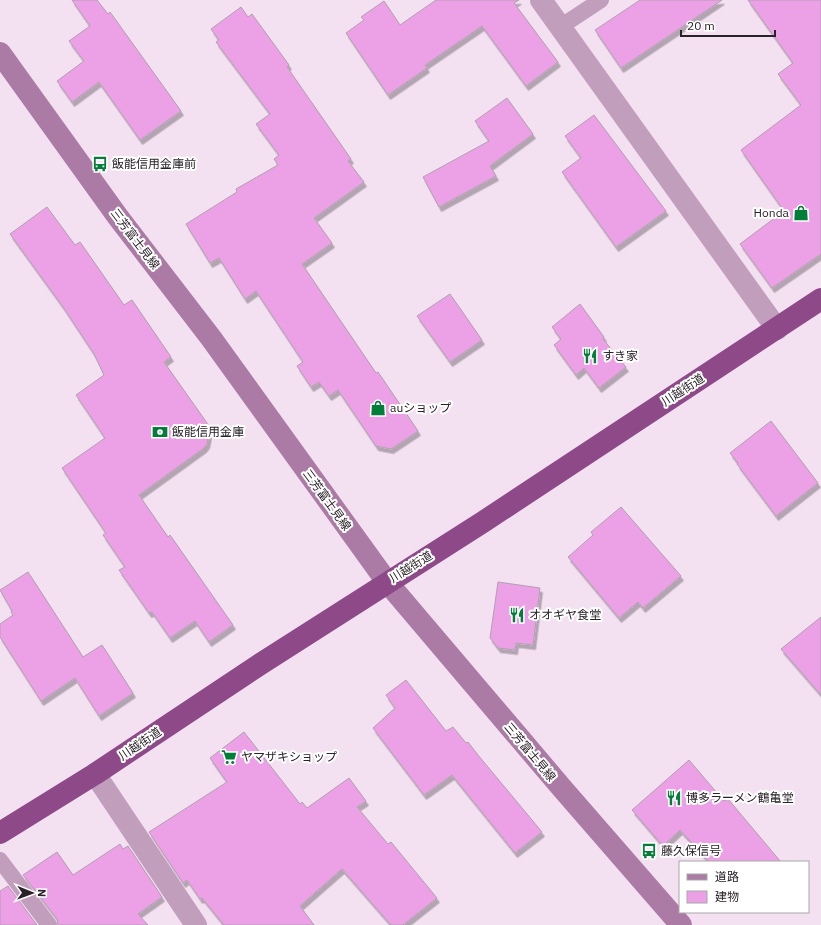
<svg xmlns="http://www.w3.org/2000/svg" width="821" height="925" font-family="'IBM Plex Sans','Noto Sans JP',sans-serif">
<defs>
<filter id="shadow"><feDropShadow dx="2.5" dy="4.5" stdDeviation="0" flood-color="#0004"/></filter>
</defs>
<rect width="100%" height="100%" fill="#f3e0f1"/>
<path fill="#eca1e6" stroke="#b29fb0" filter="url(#shadow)" d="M 72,0 L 97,0 L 108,14 L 110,12 L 181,111 L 140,140 L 99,82 L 72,102 L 57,81 L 84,61 L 69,41 L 90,26 Z
M 436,0 L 519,0 L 514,3 L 558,62 L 526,86 L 482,26 L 425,65 L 427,68 L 388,95 L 346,33 L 364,20 L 361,17 L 384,1 L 400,25 Z
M 640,0 L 722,0 L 621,68 L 595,30 Z
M 748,0 L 821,0 L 821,254 L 772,288 L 740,244 L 784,211 L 741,150 L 801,105 L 778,74 L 793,63 Z
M 241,7 L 248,17 L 252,14 L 289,65 L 287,67 L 351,159 L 348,161 L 364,182 L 314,218 L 332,243 L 302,264 L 376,373 L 378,372 L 418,431 L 391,449 L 376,446 L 338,390 L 329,396 L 319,382 L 311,387 L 297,366 L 303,362 L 256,291 L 245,299 L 219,258 L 210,263 L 186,224 L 237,192 L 236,189 L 278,165 L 274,159 L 279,155 L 256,124 L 270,114 L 216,42 L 219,40 L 211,29 Z
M 507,98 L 533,134 L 490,166 L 496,176 L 439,207 L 423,177 L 489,141 L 475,121 Z
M 594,115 L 666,211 L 616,247 L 562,172 L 581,158 L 565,136 Z
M 47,207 L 75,245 L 80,242 L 124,305 L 132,300 L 171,357 L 164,362 L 207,423 L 209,434 L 207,444 L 204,448 L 139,495 L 168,537 L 170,535 L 233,625 L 209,642 L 195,621 L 170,638 L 152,612 L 149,613 L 119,570 L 125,567 L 103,535 L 106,533 L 62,468 L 105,438 L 76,395 L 104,375 L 94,354 L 63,307 L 10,234 Z
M 450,294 L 482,340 L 450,362 L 417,316 Z
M 580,304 L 604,337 L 603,339 L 626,367 L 599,388 L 584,368 L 576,375 L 554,345 L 561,339 L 552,327 Z
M 771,421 L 818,483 L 776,516 L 737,464 L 738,463 L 730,453 Z
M 621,507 L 681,576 L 643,608 L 638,602 L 619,618 L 568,557 L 593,535 L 591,532 Z
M 28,572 L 83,657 L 102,645 L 133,693 L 99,716 L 75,678 L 41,701 L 0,637 L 0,624 L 13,615 L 11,612 L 12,611 L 0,590 Z
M 498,582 L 540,588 L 533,645 L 516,643 L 515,650 L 498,648 L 490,638 Z
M 821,617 L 821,695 L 781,649 Z
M 406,680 L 446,731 L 453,727 L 466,743 L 468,742 L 478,755 L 542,832 L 515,853 L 452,775 L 424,795 L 373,728 L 395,708 L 386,695 Z
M 244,732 L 300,804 L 302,802 L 307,808 L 349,778 L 366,801 L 357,807 L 388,844 L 391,842 L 437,898 L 403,925 L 391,925 L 342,869 L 300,906 L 314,925 L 224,925 L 202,898 L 200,899 L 187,880 L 183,883 L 149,832 L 227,782 L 210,758 Z
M 689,760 L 724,801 L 728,799 L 781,862 L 709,862 L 680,830 L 663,846 L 632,810 Z
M 120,844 L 123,849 L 128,846 L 162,897 L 138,914 L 148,925 L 58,925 L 57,919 L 23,875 L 57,852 L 73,875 Z
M 8,886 L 37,925 L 0,925 L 0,891 Z"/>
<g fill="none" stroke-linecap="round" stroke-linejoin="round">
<path stroke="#c09ebc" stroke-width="16" d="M 560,27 L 601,0
M 0,860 L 49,925"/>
<path stroke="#c09ebc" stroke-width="22" d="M 541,0 L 777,329
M 95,774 L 196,925"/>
<path stroke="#ab7ba6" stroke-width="22" d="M 0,53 L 118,217 L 211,338 L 387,582 L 561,787 L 681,925"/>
<path stroke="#8d4988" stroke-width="22" d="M 0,833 L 95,774 L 262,663 L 483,522 L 821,299"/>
</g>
<defs>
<symbol id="bus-bare" viewBox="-9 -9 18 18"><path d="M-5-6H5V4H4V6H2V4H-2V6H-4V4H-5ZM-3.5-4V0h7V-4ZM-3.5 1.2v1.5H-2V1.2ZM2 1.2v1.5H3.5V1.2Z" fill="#017f38" stroke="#fff" stroke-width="2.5" paint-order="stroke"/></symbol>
<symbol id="shop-bare" viewBox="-9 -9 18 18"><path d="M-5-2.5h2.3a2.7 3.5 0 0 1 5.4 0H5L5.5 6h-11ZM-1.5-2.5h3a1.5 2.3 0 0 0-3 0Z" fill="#017f38" stroke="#fff" stroke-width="2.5" paint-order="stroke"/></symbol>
<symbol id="restaurant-bare" viewBox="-9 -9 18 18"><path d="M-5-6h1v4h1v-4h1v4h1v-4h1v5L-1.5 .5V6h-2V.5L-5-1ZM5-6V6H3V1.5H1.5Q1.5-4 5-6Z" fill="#017f38" stroke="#fff" stroke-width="2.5" paint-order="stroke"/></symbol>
<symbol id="bank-bare" viewBox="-9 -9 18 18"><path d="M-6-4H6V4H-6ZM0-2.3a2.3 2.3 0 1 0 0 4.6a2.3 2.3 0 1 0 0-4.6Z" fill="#017f38" stroke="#fff" stroke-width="2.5" paint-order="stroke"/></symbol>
<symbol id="supermarket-bare" viewBox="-9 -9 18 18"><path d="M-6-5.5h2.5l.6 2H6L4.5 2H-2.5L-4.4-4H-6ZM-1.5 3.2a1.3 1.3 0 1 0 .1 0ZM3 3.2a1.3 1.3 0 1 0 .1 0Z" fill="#017f38" stroke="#fff" stroke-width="2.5" paint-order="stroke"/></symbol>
</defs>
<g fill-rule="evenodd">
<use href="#bus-bare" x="89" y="153" width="22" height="22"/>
<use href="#shop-bare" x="790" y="202" width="22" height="22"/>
<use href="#restaurant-bare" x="579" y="345" width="22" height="22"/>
<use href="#shop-bare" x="367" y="397" width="22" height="22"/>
<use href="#bank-bare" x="149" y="421" width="22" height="22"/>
<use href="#restaurant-bare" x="506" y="604" width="22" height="22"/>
<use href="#supermarket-bare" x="218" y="746" width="22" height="22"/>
<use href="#restaurant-bare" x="663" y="787" width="22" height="22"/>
<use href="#bus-bare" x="638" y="840" width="22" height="22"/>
</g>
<g text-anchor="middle" stroke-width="4" stroke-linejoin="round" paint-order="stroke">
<g font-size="12" fill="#292228" stroke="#fff" text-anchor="start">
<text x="112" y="168">飯能信用金庫前</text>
<text x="789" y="217" text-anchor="end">Honda</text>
<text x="602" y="360">すき家</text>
<text x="390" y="412">auショップ</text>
<text x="172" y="436">飯能信用金庫</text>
<text x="529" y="619">オオギヤ食堂</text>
<text x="241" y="761">ヤマザキショップ</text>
<text x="686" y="802">博多ラーメン鶴亀堂</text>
<text x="661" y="855">藤久保信号</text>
</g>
<g font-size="12" fill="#292228" stroke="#fff">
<text transform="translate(135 239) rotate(53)" y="4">三芳富士見線</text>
<text transform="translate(683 390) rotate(-33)" y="4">川越街道</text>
<text transform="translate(327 500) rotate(54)" y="4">三芳富士見線</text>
<text transform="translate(411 567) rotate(-32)" y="4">川越街道</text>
<text transform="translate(140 744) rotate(-34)" y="4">川越街道</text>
<text transform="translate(530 752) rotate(50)" y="4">三芳富士見線</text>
</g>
</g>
<rect x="679" y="861" width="130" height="52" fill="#ffffff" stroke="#a9a7a9"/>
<rect x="687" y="874" width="20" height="6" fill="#ab7ba6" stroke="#a9a7a9"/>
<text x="715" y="881" font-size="12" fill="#292228">道路</text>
<rect x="687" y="891" width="20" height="12" fill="#eca1e6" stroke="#a9a7a9"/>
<text x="715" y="901" font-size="12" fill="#292228">建物</text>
<g transform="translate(32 893) rotate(91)" stroke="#ffffff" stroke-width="3" paint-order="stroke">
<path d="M0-3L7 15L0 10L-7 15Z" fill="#292228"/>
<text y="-6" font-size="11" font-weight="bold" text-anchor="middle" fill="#292228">N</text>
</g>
<path d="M681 30v6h94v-6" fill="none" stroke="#292228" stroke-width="2"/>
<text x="687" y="30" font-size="12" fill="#292228" stroke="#ffffff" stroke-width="3" paint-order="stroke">20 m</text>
</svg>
